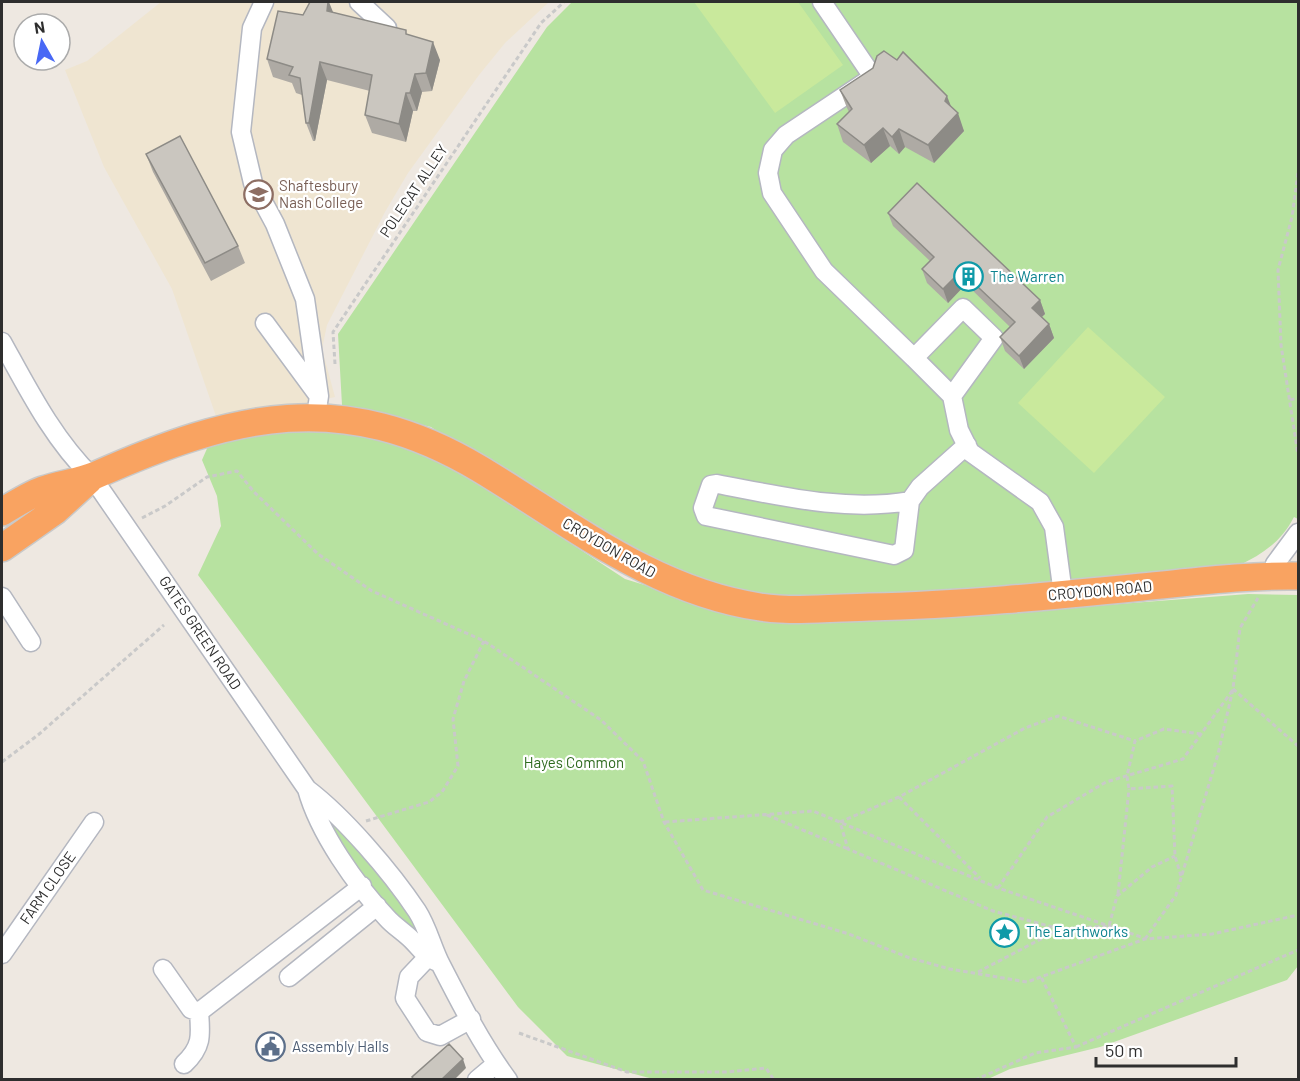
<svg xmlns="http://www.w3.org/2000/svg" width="1300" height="1081" font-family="Barlow,sans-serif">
<rect width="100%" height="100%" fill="#eee8e1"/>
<path fill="#efe5d1" d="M 161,2 L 549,2 L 505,43 L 479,75 L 408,173 L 385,212 L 327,325 L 322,349 L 335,397 L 218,422 L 172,289 L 104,167 L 65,70 L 87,61 Z"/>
<path fill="#b7e2a0" d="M 572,2 L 1298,2 L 1298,519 L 1294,517 C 1281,542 1263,554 1238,566 L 923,596 L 760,598 L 636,559 L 431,427 L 342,405 L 338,334 L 547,27 Z
M 341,420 L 424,447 L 625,579 L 758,620 L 926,619 L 1248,594 L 1298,595 L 1298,966 L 1287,980 L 1100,1047 L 1010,1069 L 988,1079 L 653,1079 L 567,1056 L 518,1007 L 198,575 L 221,526 L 217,496 L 202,460 L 209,444 Z
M 326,811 C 354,845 413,904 423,943 L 376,897 L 324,813 Z"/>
<path fill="#c9e99c" d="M 694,2 L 798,2 L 843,65 L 775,113 Z
M 1088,327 L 1165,397 L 1094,473 L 1018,403 Z"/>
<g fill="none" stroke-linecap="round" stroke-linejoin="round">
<defs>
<path id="minor" d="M 264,2 L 252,28 L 241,132 L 253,183 L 275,224 L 305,299 L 319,396 L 316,416
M 359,2 L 387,28
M 822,2 L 873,77 L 786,135 L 773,150 L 768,173 L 772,193 L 824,271 L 914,358
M 265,323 L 318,395
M 2,342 C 28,389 53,439 92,477 L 307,789 C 344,817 391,872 417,911 C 428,928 432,948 441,965 C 461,1004 482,1045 508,1080
M 952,396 L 914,358 L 963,308 L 994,338 L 952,396 L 959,430 L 970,452 L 1040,502 L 1054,527 L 1063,594
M 910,501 C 845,512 781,496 717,484 L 711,485 L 703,508 L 706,516 L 894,555 L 904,550 L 910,501 L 920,487 L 967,445
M 1272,576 L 1275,564 L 1298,533
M 2,597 L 31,642
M 307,789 C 319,833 356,885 387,918 C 394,926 404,932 412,940 C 422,950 426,958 440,963
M 2,954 L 94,822
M 427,958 L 409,977 L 405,998 L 427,1032 L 440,1036 L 471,1019
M 163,969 L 191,1009 L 199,1012 L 362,886
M 289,977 L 377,906
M 184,1064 C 202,1047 201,1036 199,1012
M 477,1080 L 496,1064"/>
<path id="highway" d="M 2,512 C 15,504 29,495 43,490 C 61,484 79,482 96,475 C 233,414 343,387 480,469 C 570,523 653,591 760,607 C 795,612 833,608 869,607 C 960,605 1051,596 1142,587 C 1194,582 1246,575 1298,576
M 2,548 L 55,511 L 89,480"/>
</defs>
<use href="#minor" stroke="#b4b7c0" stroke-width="21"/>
<use href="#highway" stroke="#c9c9c9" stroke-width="30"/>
<path stroke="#c9c9c9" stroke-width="3" stroke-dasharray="4.5 3" stroke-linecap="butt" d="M 1298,173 L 1292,217 L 1278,270 L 1281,345 L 1298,455
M 335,364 L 333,332 L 541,23 L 564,2
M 1290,400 L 1298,398
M 142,518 L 165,506 L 207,477 L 237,471 L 254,492 L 318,554 L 372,591 L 484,641 L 601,720 L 643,761 L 664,822 L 703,890 L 849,934 L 910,958 L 950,969 L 1027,982 L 1145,939 L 1212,934 L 1298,915
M 1233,689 L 1298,746
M 2,762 L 38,735 L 164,625
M 899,797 L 980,878
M 767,815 L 848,849
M 366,821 L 429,802 L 442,792 L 458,766 L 453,719 L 464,681 L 484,641
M 665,822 L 813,811 L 998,888 L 1144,938
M 1181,876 L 1175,856 L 1172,786 L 1129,789 L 1127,776 L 1135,741 L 1164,729 L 1201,734
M 998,888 L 1047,817 L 1106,782 L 1183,759 L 1232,691
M 1118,894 L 1129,789
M 1060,929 L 993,911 L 848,849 L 840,822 L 899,797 L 1025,728 L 1058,716 L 1135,741
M 1145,939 L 1176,895 L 1218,754 L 1233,689 L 1240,628 L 1258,598
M 978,972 L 1060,929 L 1109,926 L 1117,896 L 1152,867 L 1175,856
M 519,1033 L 627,1072 L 727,1072 L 766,1068 L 774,1080
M 1076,1047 L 1298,950
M 975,1080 L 1035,1053 L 1076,1047 L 1041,977"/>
<use href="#minor" stroke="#fff" stroke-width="18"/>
<use href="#highway" stroke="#f9a361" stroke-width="27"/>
</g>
<path fill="#aeaaa4" d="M 333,12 L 408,35 L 440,60 L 432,91 L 422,92 L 417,111 L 413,111 L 406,142 L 372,133 L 365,115 L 370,91 L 327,80 L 315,141 L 313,141 L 306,123 L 302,95 L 296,93 L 292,83 L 273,77 L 267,59 L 303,15 Z
M 873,68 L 951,107 L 964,131 L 934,163 L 905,147 L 899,154 L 890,146 L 871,163 L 843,142 L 837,124 L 849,112 L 847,108 L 840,90 Z
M 146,154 L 238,246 L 245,263 L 211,281 L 153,172 Z
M 888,213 L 1040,300 L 1045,314 L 1042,317 L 1049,324 L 1054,338 L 1024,369 L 1005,351 L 1000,337 L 1010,327 L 966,284 L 948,303 L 927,283 L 922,269 L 930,261 L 893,226 Z"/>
<path fill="#8d8b86" d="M 328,2 L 329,2 L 335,17 L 327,11 Z
M 433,42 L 440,60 L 432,91 L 426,73 Z
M 320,62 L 327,80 L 315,141 L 309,123 Z
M 415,74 L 422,92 L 417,111 L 410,93 Z
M 406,93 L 413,111 L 406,142 L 399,124 Z
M 947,96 L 954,114 L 945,101 Z
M 958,113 L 964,131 L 934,163 L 928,145 Z
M 883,128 L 890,146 L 871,163 L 864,145 Z
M 899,129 L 905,147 L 899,154 L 892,137 Z
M 961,271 L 966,284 L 948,303 L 943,289 Z
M 1040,300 L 1045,314 L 1037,321 L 1032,308 Z
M 1049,324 L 1054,338 L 1024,369 L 1019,356 Z
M 463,1059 L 466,1068 L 454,1080 L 441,1080 Z"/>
<path fill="#cac6bf" stroke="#8d8b86" stroke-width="1.5" d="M 310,2 L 328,2 L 327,11 L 406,30 L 406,34 L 433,42 L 426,73 L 415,74 L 410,93 L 406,93 L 399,124 L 365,115 L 372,75 L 320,62 L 309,123 L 306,123 L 300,78 L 289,75 L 293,67 L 267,59 L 278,11 L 303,15 Z
M 884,51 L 897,60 L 903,52 L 947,96 L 945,101 L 958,113 L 928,145 L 899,129 L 892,137 L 883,128 L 864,145 L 837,124 L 852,109 L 840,90 L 873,68 L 877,56 Z
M 180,136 L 238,246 L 205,263 L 146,154 Z
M 917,183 L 1040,300 L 1032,308 L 1049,324 L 1019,356 L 1000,337 L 1015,322 L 961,271 L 943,289 L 922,269 L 934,257 L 888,213 Z
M 449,1044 L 463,1059 L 441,1080 L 414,1080 L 412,1077 Z"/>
<defs>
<symbol id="university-ring" viewBox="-11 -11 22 22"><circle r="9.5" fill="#fff" stroke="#8d6e63" stroke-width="1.5"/><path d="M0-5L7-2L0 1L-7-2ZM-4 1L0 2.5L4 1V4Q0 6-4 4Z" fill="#8d6e63"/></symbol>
<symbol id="building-ring" viewBox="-11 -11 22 22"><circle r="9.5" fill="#fff" stroke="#0f9aa8" stroke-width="1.5"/><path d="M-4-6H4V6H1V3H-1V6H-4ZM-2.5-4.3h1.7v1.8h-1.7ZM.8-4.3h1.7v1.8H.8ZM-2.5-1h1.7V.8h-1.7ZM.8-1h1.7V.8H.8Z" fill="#0f9aa8"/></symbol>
<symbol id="sight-ring" viewBox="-11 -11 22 22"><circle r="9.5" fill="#fff" stroke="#0f9aa8" stroke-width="1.5"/><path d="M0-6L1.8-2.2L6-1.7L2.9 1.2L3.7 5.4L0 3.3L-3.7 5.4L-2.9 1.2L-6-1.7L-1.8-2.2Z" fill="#0f9aa8"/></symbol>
<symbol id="civic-ring" viewBox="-11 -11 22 22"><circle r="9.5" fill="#fff" stroke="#5c6f8a" stroke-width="1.5"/><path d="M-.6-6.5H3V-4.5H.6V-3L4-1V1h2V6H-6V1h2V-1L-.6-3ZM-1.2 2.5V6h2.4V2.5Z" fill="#5c6f8a"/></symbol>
</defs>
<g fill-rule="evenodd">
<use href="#university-ring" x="242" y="178" width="33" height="33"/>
<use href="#building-ring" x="952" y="260" width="33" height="33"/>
<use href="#sight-ring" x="988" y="916" width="33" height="33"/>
<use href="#civic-ring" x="254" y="1030" width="33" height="33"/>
</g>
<g text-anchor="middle" stroke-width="4.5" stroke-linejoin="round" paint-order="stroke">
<g font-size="15" fill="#785e54" stroke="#fff" text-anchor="start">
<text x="279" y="191">Shaftesbury<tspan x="279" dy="17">Nash College</tspan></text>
</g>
<g font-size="15" fill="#2e2e2e" stroke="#fff">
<text transform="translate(414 191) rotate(-56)" y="5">POLECAT ALLEY</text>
<text transform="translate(609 548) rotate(30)" y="5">CROYDON ROAD</text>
<text transform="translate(1100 591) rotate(-5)" y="5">CROYDON ROAD</text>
<text transform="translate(200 633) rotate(56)" y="5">GATES GREEN ROAD</text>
<text transform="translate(48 888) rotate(-55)" y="5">FARM CLOSE</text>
</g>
<g font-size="15" fill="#0d838f" stroke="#fff" text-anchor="start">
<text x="990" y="282">The Warren</text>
<text x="1026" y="937">The Earthworks</text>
</g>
<g font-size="15" fill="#2e6a1e" stroke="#fff">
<text x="574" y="768">Hayes Common</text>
</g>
<g font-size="15" fill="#4e5e75" stroke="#fff" text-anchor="start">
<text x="292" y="1052">Assembly Halls</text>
</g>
</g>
<rect width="1300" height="1081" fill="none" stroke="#2e2e2e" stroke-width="6"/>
<g transform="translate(42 42) rotate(351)"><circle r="28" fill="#ffffff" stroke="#ababab" stroke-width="1.5"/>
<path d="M0-4.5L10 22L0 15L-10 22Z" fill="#4868f5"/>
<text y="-9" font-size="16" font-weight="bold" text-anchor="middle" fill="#2e2e2e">N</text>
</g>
<path d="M1096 1057v9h140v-9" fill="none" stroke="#2e2e2e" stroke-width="3"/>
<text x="1105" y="1057" font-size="18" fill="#2e2e2e" stroke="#ffffff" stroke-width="4.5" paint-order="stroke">50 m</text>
</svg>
